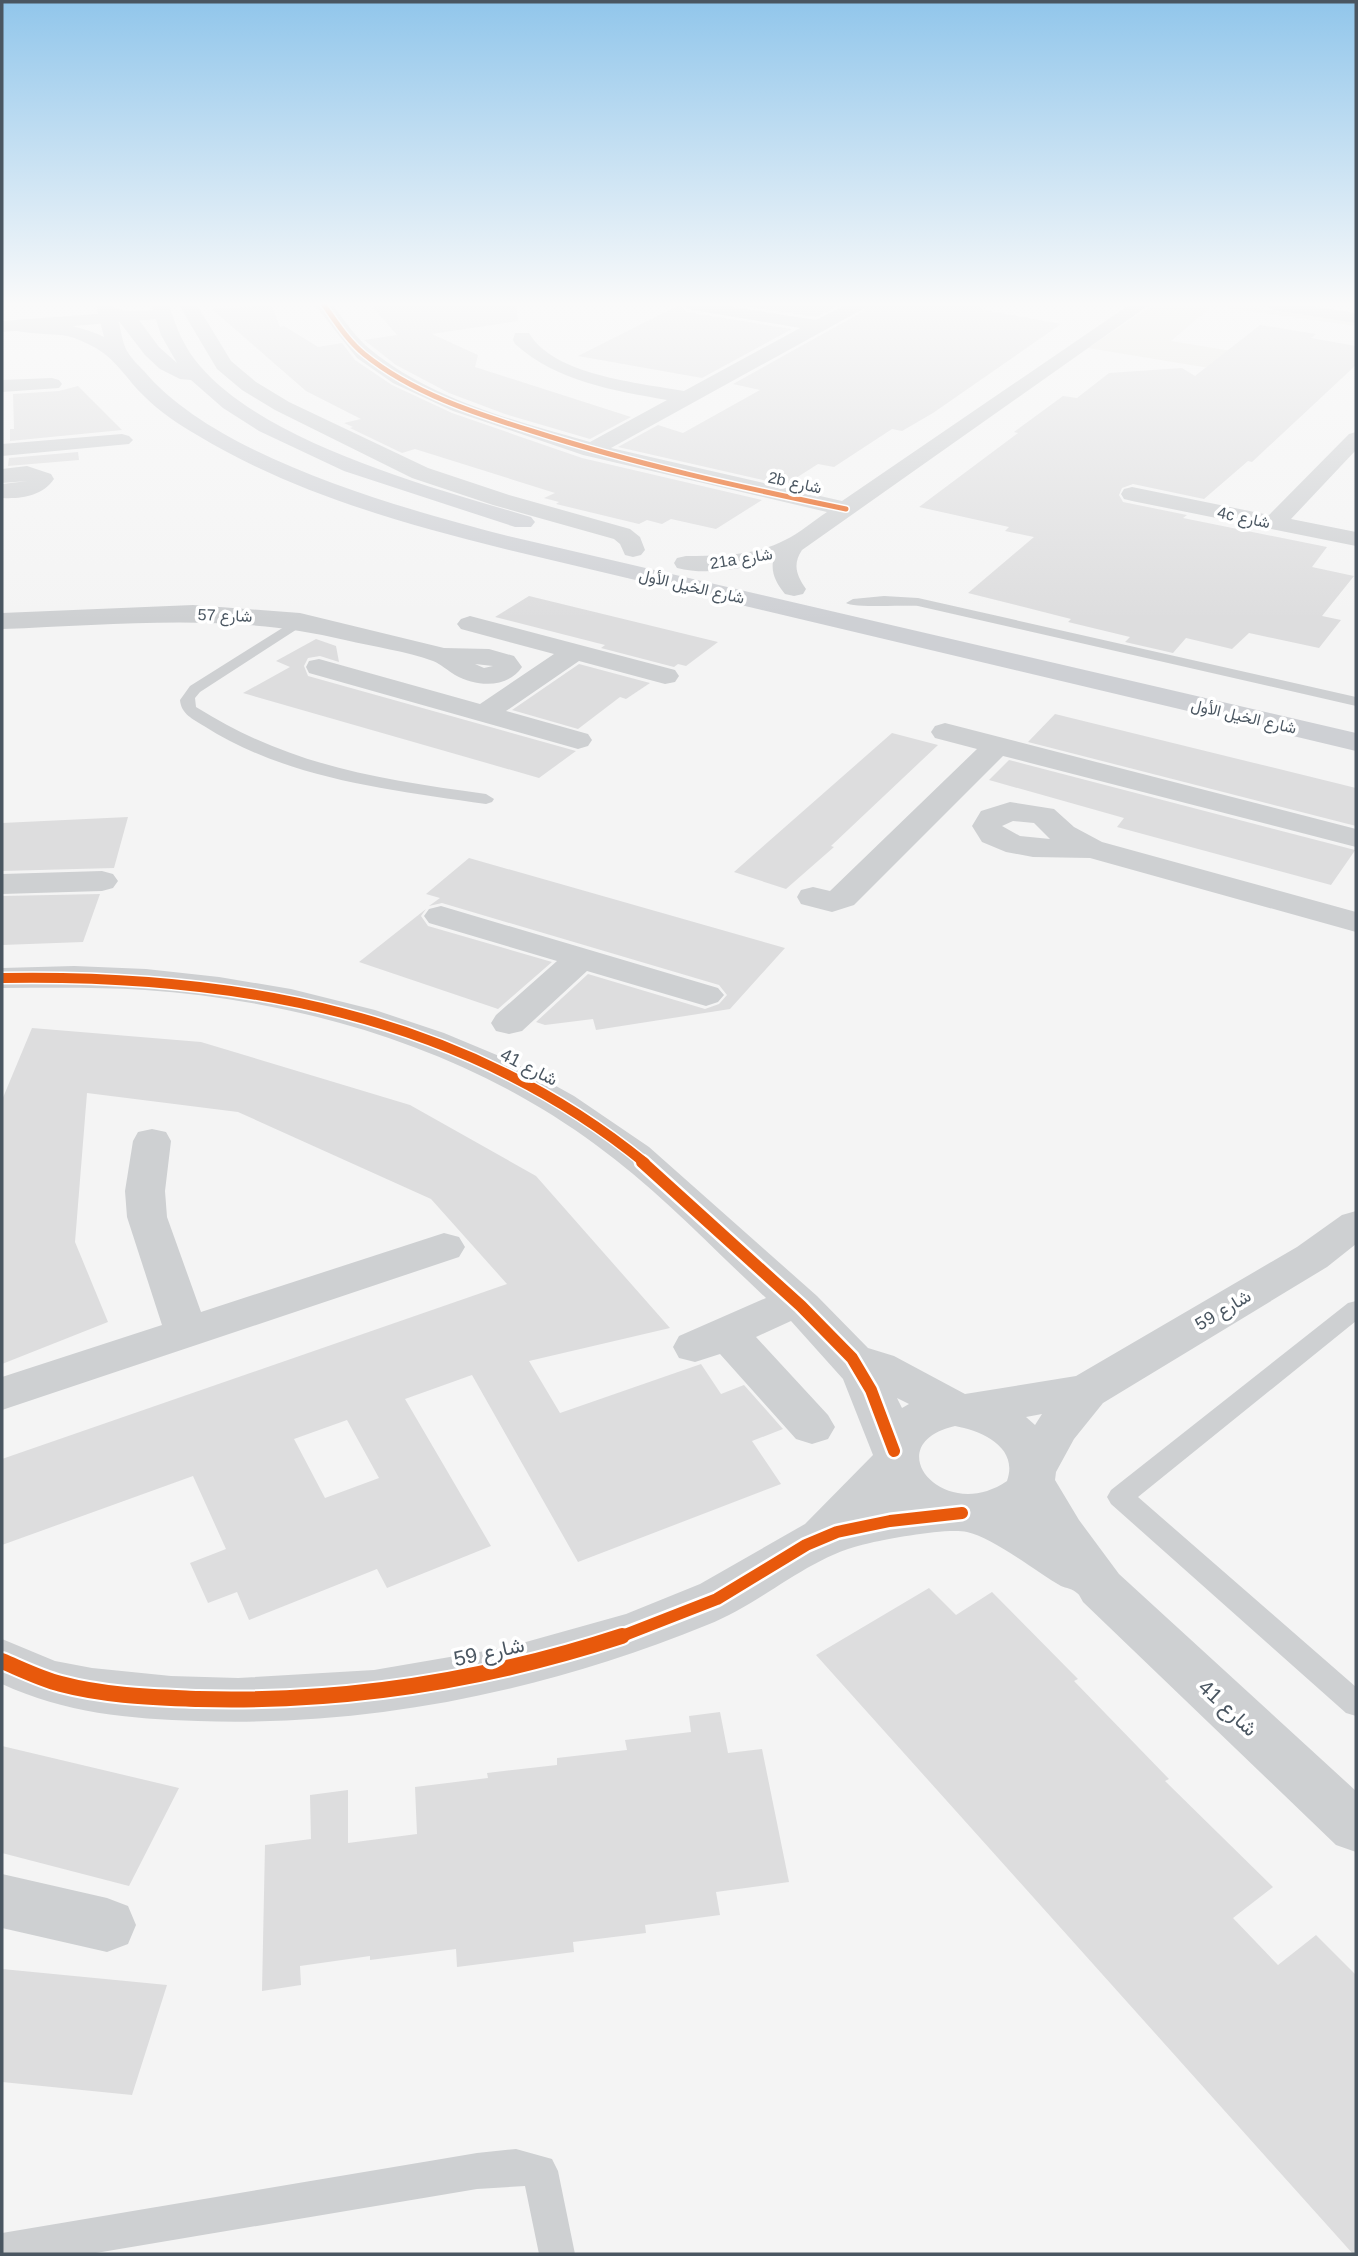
<svg xmlns="http://www.w3.org/2000/svg" width="1358" height="2256" font-family="Helvetica,Vazirmatn,sans-serif">
<rect width="100%" height="100%" fill="#f4f4f4"/>
<path fill="#e7e6e1" d="M 1153,305 L 1232,305 L 1356,322 L 1356,326 L 1212,306 L 1171,341 L 1250,354 L 1221,370 L 1088,348 Z"/>
<path fill="#ddddde" fill-rule="evenodd" d="M 371,305 L 516,305 L 518,321 L 432,334 L 478,355 L 475,367 L 631,417 L 590,439 L 505,414 L 449,393 L 396,365 L 364,340 L 397,335 Z
M 679,305 L 687,312 L 792,329 L 702,378 L 578,356 Z
M 736,305 L 840,305 L 816,317 Z
M 869,305 L 977,305 L 984,310 L 1061,324 L 933,413 L 902,431 L 892,429 L 834,467 L 818,464 L 785,485 L 618,447 L 658,425 L 683,433 L 760,390 L 733,384 L 864,311 Z
M 257,306 L 272,306 L 280,327 L 284,326 L 318,347 L 342,343 L 355,360 L 392,385 L 452,413 L 582,458 L 762,500 L 716,529 L 671,519 L 662,524 L 647,520 L 639,524 L 556,504 L 559,502 L 544,498 L 555,493 L 415,449 L 402,453 L 350,428 L 353,427 L 344,423 L 361,419 L 306,391 L 212,309 Z
M 1260,325 L 1316,334 L 1311,338 L 1356,346 L 1356,365 L 1252,462 L 1248,461 L 1204,499 L 1133,484 L 1122,488 L 1119,495 L 1123,502 L 1187,515 L 1183,518 L 1327,547 L 1312,567 L 1354,576 L 1322,616 L 1341,620 L 1319,648 L 1249,633 L 1232,649 L 1186,638 L 1173,653 L 1125,642 L 1130,637 L 1068,622 L 1071,619 L 968,593 L 1034,537 L 1005,531 L 1009,527 L 919,507 L 1018,433 L 1014,432 L 1063,396 L 1077,398 L 1109,373 L 1182,368 L 1195,376 Z
M 78,386 L 122,430 L 10,441 L 10,429 L 14,429 L 13,394 L 59,391 Z
M 78,452 L 79,460 L 8,466 L 9,458 Z
M 529,596 L 718,642 L 686,666 L 678,664 L 674,667 L 601,648 L 605,645 L 495,617 Z
M 316,639 L 336,646 L 339,662 L 320,656 L 308,658 L 304,666 L 308,676 L 576,751 L 539,778 L 243,693 L 290,667 L 276,661 Z
M 579,664 L 650,683 L 626,699 L 620,697 L 578,729 L 512,710 Z
M 1055,714 L 1356,788 L 1356,826 L 1028,742 Z
M 892,733 L 938,745 L 831,846 L 834,847 L 786,889 L 734,872 Z
M 1009,760 L 1355,850 L 1356,849 L 1331,885 L 1117,827 L 1124,818 L 989,780 Z
M 128,817 L 114,868 L 2,871 L 2,823 Z
M 469,858 L 785,948 L 730,1009 L 596,1030 L 593,1019 L 545,1025 L 536,1022 L 588,974 L 705,1009 L 719,1004 L 727,995 L 719,985 L 442,903 L 429,906 L 440,898 L 426,894 Z
M 100,894 L 83,942 L 2,945 L 2,896 Z
M 426,909 L 421,916 L 428,926 L 552,962 L 498,1009 L 359,962 Z
M 32,1028 L 201,1042 L 410,1105 L 536,1176 L 670,1328 L 529,1361 L 560,1413 L 701,1364 L 721,1394 L 744,1385 L 783,1429 L 752,1441 L 781,1484 L 578,1562 L 472,1375 L 405,1399 L 491,1546 L 387,1588 L 377,1569 L 249,1620 L 237,1592 L 208,1603 L 190,1563 L 226,1549 L 193,1476 L 2,1545 L 2,1459 L 507,1284 L 431,1199 L 238,1112 L 87,1093 L 75,1242 L 108,1322 L 2,1364 L 2,1100 ZM 347,1420 L 379,1478 L 325,1498 L 294,1439 Z
M 929,1588 L 956,1615 L 992,1592 L 1078,1679 L 1074,1681 L 1169,1779 L 1165,1781 L 1273,1887 L 1233,1918 L 1278,1965 L 1316,1935 L 1356,1975 L 1356,2254 L 1353,2254 L 816,1655 Z
M 720,1712 L 728,1753 L 762,1749 L 789,1882 L 716,1892 L 720,1915 L 645,1925 L 646,1933 L 573,1942 L 574,1952 L 457,1967 L 456,1949 L 370,1960 L 370,1956 L 300,1966 L 301,1985 L 262,1991 L 265,1845 L 311,1839 L 310,1795 L 348,1790 L 348,1843 L 417,1834 L 415,1787 L 488,1778 L 487,1773 L 557,1765 L 557,1758 L 627,1750 L 625,1740 L 691,1732 L 689,1716 Z
M 2,1746 L 179,1788 L 129,1886 L 2,1853 Z
M 2,1969 L 167,1985 L 132,2095 L 2,2082 Z"/>
<g fill="none" stroke-linecap="round" stroke-linejoin="round">
<path fill="#ced0d2" fill-rule="evenodd" d="M 884,596 L 918,598 L 1356,697 L 1356,706 L 918,606 C 905,605 852,608 846,603 L 853,599 Z
M 300,617 L 305,618 L 305,624 L 200,692 L 195,698 L 196,707 C 290,766 378,779 486,794 L 494,799 L 492,802 L 486,804 C 390,790 287,779 204,726 C 193,719 181,714 180,700 L 190,686 Z
M 1356,1301 L 1356,1321 L 1138,1497 L 1356,1687 L 1356,1716 L 1346,1713 L 1111,1504 L 1107,1497 L 1111,1490 L 1348,1303 Z
M 516,2149 L 552,2159 L 558,2171 L 575,2254 L 539,2254 L 525,2186 L 477,2189 L 90,2254 L 2,2254 L 2,2233 L 477,2153 Z"/>
<path fill="#ced0d2" fill-rule="evenodd" d="M 179,305 L 197,305 L 231,361 L 256,382 L 289,402 L 428,468 L 509,495 L 630,529 L 640,537 L 645,550 L 641,555 L 633,557 L 625,555 L 620,544 L 614,539 L 493,505 L 412,478 L 275,410 L 242,390 L 217,369 Z
M 315,305 L 333,305 C 344,320 356,338 371,350 C 432,400 516,421 590,442 L 667,400 C 612,390 558,382 515,344 L 513,340 L 515,333 L 529,333 C 553,375 639,383 684,391 L 800,328 L 693,310 L 687,309 L 684,305 L 722,305 L 816,320 L 845,305 L 866,305 L 863,309 L 611,448 L 842,501 L 1129,305 L 1149,305 L 802,550 C 792,565 797,576 806,589 L 803,594 L 794,596 L 785,594 C 777,584 771,574 773,561 C 743,568 708,576 677,568 L 674,563 L 677,558 L 686,556 C 719,556 755,556 785,540 C 800,533 813,521 827,512 L 583,455 L 453,411 L 393,383 L 357,358 Z
M 1264,305 L 1304,305 L 1356,313 L 1356,323 L 1273,310 Z
M 52,378 L 59,380 L 62,384 L 59,388 L 2,392 L 2,380 Z
M 1356,432 L 1356,450 L 1291,519 L 1356,532 L 1356,546 L 1132,501 L 1124,499 L 1121,494 L 1124,489 L 1132,487 L 1269,515 L 1349,434 Z
M 122,434 L 129,436 L 133,440 L 129,444 L 2,456 L 2,444 Z
M 27,466 L 51,474 L 54,479 C 42,496 22,499 2,498 L 2,484 L 28,481 L 2,483 L 2,469 Z
M 193,605 L 300,613 L 444,648 L 489,649 L 514,656 L 522,667 C 507,689 477,687 455,675 C 448,671 441,664 433,661 C 406,651 374,647 345,640 C 231,612 118,625 2,629 L 2,613 ZM 475,664 L 493,666 L 484,668 Z
M 470,616 L 675,670 L 679,676 L 675,682 L 665,684 L 579,661 L 506,711 L 588,734 L 592,740 L 588,746 L 578,749 L 309,673 L 306,667 L 309,661 L 319,659 L 480,704 L 554,654 L 461,629 L 457,624 L 461,619 Z
M 945,723 L 1356,829 L 1356,847 L 1003,756 L 854,905 L 832,912 L 801,904 L 797,897 L 801,890 L 813,887 L 830,891 L 977,749 L 935,738 L 931,732 L 935,726 Z
M 1010,802 L 1054,809 L 1074,827 L 1102,842 L 1356,912 L 1356,932 L 1090,858 L 1033,857 L 1006,852 L 982,842 L 972,826 L 981,811 ZM 1013,821 L 1034,823 L 1050,839 L 1020,836 L 1002,826 Z
M 102,871 L 113,874 L 118,881 L 113,888 L 102,891 L 2,894 L 2,874 Z
M 441,906 L 718,988 L 724,995 L 718,1002 L 706,1006 L 587,971 L 522,1031 L 509,1034 L 496,1031 L 491,1023 L 496,1015 L 557,961 L 429,923 L 424,916 L 429,909 Z
M 74,966 L 146,969 L 219,977 L 291,989 L 375,1010 L 444,1033 L 511,1061 L 574,1096 L 649,1147 L 817,1296 L 868,1348 L 894,1356 L 965,1394 L 1076,1376 L 1297,1247 L 1342,1215 L 1356,1211 L 1356,1244 L 1327,1267 L 1103,1403 L 1074,1439 L 1056,1472 L 1055,1480 L 1079,1520 L 1119,1574 L 1356,1791 L 1356,1852 L 1336,1845 L 1083,1602 C 1081,1599 1080,1595 1077,1593 C 1073,1589 1066,1588 1061,1586 C 1037,1572 992,1537 967,1532 C 946,1528 893,1538 870,1543 C 809,1555 764,1603 707,1625 C 544,1691 374,1727 198,1721 C 129,1719 65,1713 2,1684 L 2,1639 L 55,1661 L 92,1668 L 171,1676 L 238,1678 L 374,1670 L 508,1647 L 626,1614 L 700,1584 L 805,1524 L 873,1455 L 843,1379 L 791,1321 L 756,1337 L 828,1415 L 835,1427 L 828,1439 L 812,1444 L 796,1439 L 720,1354 L 695,1362 L 679,1358 L 673,1347 L 679,1336 L 766,1298 C 710,1246 658,1190 596,1145 C 466,1049 305,1001 145,990 C 97,987 50,988 2,988 L 2,968 ZM 897,1398 L 909,1404 L 902,1408 ZM 1042,1414 L 1035,1425 L 1026,1417 ZM 955,1426 C 982,1431 1019,1447 1007,1481 C 943,1525 876,1444 955,1426 Z
M 152,1129 L 166,1132 L 171,1141 L 165,1191 L 167,1217 L 201,1312 L 444,1233 L 459,1237 L 465,1247 L 459,1257 L 2,1410 L 2,1377 L 162,1325 L 127,1217 L 125,1191 L 133,1141 L 138,1132 Z
M 2,1874 L 107,1898 L 128,1906 L 136,1925 L 128,1944 L 107,1952 L 2,1928 Z"/>
<path fill="#ced0d2" fill-rule="evenodd" d="M 163,309 L 172,314 L 169,318 L 2,332 L 2,321 Z"/>
<path fill="#ced0d4" fill-rule="evenodd" d="M 96,305 L 114,305 L 115,308 L 133,312 L 159,347 L 177,363 L 161,335 L 151,305 L 169,305 C 176,327 184,348 200,366 C 267,444 433,488 531,517 L 535,522 L 531,527 L 515,527 L 344,471 L 259,431 L 223,408 L 191,380 L 180,379 L 160,369 L 145,355 L 118,320 C 121,329 122,342 127,351 C 131,358 138,365 144,371 C 216,457 397,507 504,535 L 1356,733 L 1356,751 L 501,548 C 397,522 289,491 197,435 C 179,425 159,411 145,397 C 126,379 116,358 92,346 C 84,342 76,338 67,336 C 53,333 14,335 6,326 C 20,310 87,328 104,337 Z"/>
<defs>
<path id="cycleway-far3" d="M 324,305 C 336,322 348,341 364,354 C 412,393 474,413 532,431 C 635,464 740,487 846,509"/>
<path id="cycleway-far2" d="M 2,978 C 233,974 461,1013 645,1163"/>
<path id="cycleway-far1" d="M 642,1162 L 801,1306 L 852,1358 L 871,1390 L 894,1451
M 617,1638 L 717,1599 L 806,1545 L 837,1532 L 890,1521 L 962,1513"/>
<path id="cycleway" d="M 2,1661 C 21,1669 41,1679 61,1684 C 106,1696 153,1697 198,1699 C 343,1703 484,1681 622,1636"/>
</defs>
<use href="#cycleway-far3" stroke="#fff" stroke-width="8"/>
<use href="#cycleway-far2" stroke="#fff" stroke-width="13"/>
<use href="#cycleway-far1" stroke="#fff" stroke-width="17"/>
<use href="#cycleway" stroke="#fff" stroke-width="20"/>
<use href="#cycleway-far3" stroke="#e8590c" stroke-width="5"/>
<use href="#cycleway-far2" stroke="#e8590c" stroke-width="10"/>
<use href="#cycleway-far1" stroke="#e8590c" stroke-width="12"/>
<use href="#cycleway" stroke="#e8590c" stroke-width="16"/>
</g>
<linearGradient id="sky" x2="0" y2="1"><stop stop-color="#91c6eb"/><stop offset="0.49" stop-color="#fafafa"/><stop offset="1" stop-color="#fafafa" stop-opacity="0"/></linearGradient>
<rect width="1358" height="620" fill="url(#sky)"/>
<g text-anchor="middle" stroke-width="7" stroke-linejoin="round" paint-order="stroke">
<g font-size="16" fill="#4a5661" stroke="#fff">
<text transform="translate(795 482) rotate(12)" y="6">2b شارع</text>
<text transform="translate(1244 517) rotate(12)" y="6">4c شارع</text>
<text transform="translate(741 558) rotate(-9)" y="6">21a شارع</text>
<text transform="translate(692 586) rotate(13)" y="6">شارع الخيل الأول</text>
<text transform="translate(225 615) rotate(2)" y="6">شارع 57</text>
<text transform="translate(1244 716) rotate(13)" y="6">شارع الخيل الأول</text>
</g>
<g font-size="18" fill="#4a5661" stroke="#fff">
<text transform="translate(529 1067) rotate(27)" y="6">شارع 41</text>
<text transform="translate(1223 1310) rotate(-31)" y="6">شارع 59</text>
</g>
<g font-size="21" fill="#4a5661" stroke="#fff">
<text transform="translate(489 1652) rotate(-12)" y="7">شارع 59</text>
<text transform="translate(1228 1708) rotate(43)" y="7">شارع 41</text>
</g>
</g>
<rect width="1358" height="2256" fill="none" stroke="#4a5661" stroke-width="7"/>
</svg>
